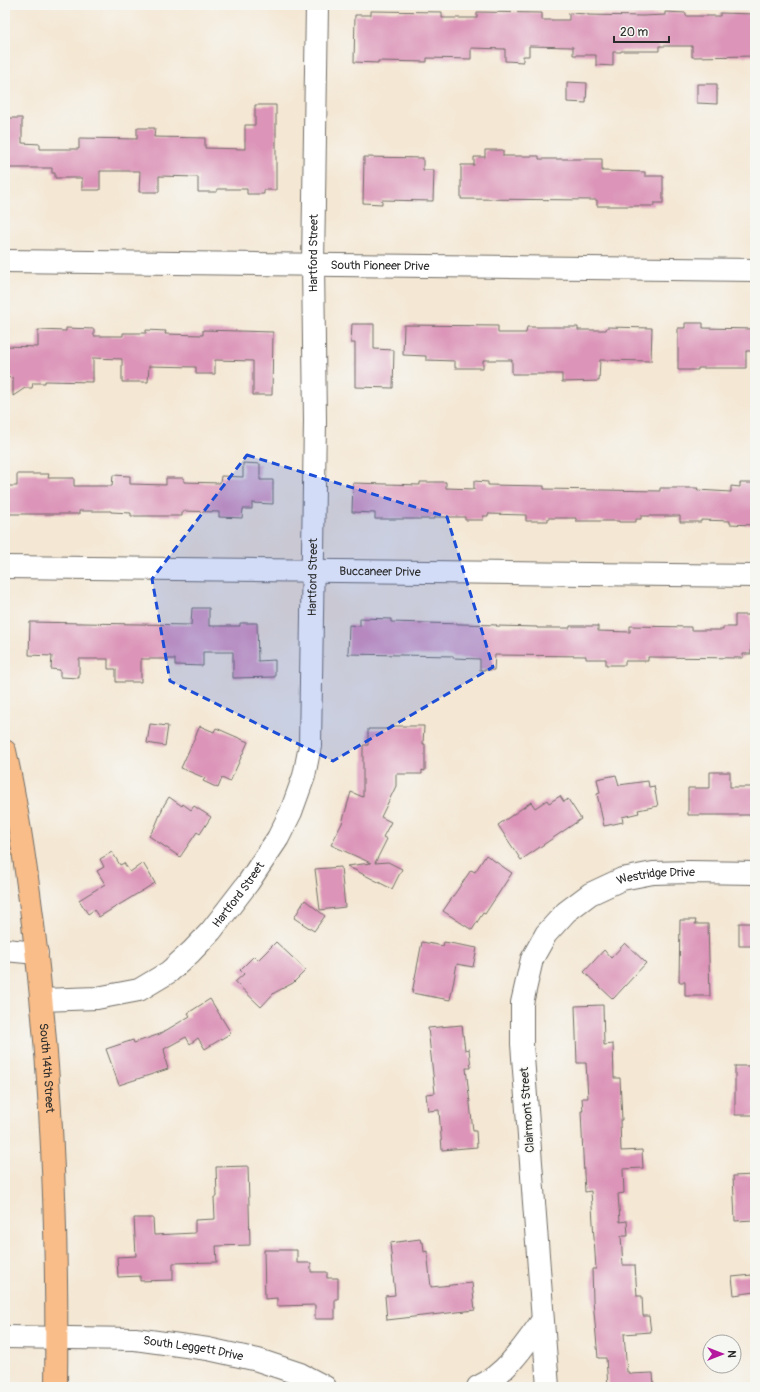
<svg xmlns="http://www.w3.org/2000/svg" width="760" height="1392" font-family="Pangolin,sans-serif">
<rect width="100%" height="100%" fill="#f6f6f2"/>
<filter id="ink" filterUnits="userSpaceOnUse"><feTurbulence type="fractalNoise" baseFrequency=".025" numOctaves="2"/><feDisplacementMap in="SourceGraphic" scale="8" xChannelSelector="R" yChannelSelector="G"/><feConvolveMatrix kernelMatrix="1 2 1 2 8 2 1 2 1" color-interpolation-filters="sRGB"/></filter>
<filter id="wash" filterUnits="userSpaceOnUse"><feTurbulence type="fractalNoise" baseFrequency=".012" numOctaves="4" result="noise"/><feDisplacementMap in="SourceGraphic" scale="16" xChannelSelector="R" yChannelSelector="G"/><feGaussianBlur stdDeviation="0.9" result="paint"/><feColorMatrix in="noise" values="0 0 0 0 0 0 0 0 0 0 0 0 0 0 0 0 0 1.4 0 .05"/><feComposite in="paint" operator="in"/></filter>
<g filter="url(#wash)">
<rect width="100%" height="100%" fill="#f4e7d3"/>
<g id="blocks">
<path fill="#dc94b8" d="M 371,11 L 442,12 L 442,18 L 477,18 L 477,12 L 542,13 L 542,20 L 569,20 L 569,13 L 588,14 L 588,15 L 643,16 L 665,15 L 665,12 L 686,13 L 686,16 L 720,16 L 720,13 L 755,14 L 755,56 L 692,57 L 692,46 L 659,46 L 659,51 L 621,51 L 621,52 L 613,52 L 613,66 L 596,65 L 596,55 L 573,55 L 573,47 L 529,46 L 529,56 L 523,56 L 523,62 L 505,61 L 505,49 L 471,48 L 471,59 L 427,58 L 427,62 L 378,61 L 378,63 L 354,62 L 355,15 L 371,15 Z
M 567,82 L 587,83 L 586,103 L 567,102 Z
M 697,84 L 717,84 L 717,104 L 697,103 Z
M 255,105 L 276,105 L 276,190 L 264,190 L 264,194 L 247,194 L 247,189 L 217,189 L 217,192 L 198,192 L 198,177 L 159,176 L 159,192 L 139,192 L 140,171 L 100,171 L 100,190 L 82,190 L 82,178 L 55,178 L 55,173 L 52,173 L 52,168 L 5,168 L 5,118 L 22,118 L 22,143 L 40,144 L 40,149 L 79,149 L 79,138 L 137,139 L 137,128 L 155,128 L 154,137 L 205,138 L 205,148 L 245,149 L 245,125 L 255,125 Z
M 485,150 L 503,150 L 503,156 L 539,156 L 539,159 L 602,159 L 602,171 L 645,172 L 645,176 L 663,176 L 663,203 L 654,203 L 654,206 L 597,206 L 597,200 L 461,199 L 461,165 L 474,165 L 474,157 L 485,157 Z
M 364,157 L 423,158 L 423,170 L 434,170 L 433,201 L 382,200 L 382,204 L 363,203 Z
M 685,323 L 703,323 L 703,328 L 755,329 L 755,351 L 746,351 L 746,368 L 698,368 L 698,370 L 678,370 L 678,328 L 685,328 Z
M 352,324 L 374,324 L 374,349 L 394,350 L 393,388 L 355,387 L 355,343 L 351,343 Z
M 404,325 L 498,326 L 498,333 L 526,333 L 527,327 L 578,327 L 578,330 L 606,330 L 607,327 L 652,328 L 651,361 L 600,360 L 599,381 L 562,382 L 562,374 L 512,374 L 512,360 L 483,360 L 483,368 L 455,368 L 455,361 L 426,360 L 426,356 L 403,355 Z
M 66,328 L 94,329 L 94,336 L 123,336 L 123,333 L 146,333 L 146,330 L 166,331 L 165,334 L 203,335 L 203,330 L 273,332 L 272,395 L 253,395 L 253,361 L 215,360 L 215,374 L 196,374 L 196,367 L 149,366 L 148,382 L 122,382 L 122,359 L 93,358 L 93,382 L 45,381 L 45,383 L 33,383 L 32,388 L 25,388 L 13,396 L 13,378 L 5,377 L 5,346 L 38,347 L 38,330 L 66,331 Z
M 243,463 L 260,464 L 260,480 L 273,480 L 273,504 L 252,503 L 252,509 L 243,509 L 242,518 L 219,517 L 219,512 L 182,511 L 182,516 L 131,516 L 131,513 L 111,512 L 111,511 L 79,511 L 79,514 L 5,514 L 5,486 L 17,486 L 17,474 L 49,474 L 48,478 L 74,478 L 74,486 L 112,486 L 113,475 L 130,476 L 130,484 L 166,485 L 166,478 L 184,478 L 184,482 L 220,483 L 221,476 L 243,477 Z
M 474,481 L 488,482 L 488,485 L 544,486 L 544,489 L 660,491 L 660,488 L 698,488 L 697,490 L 731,492 L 731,486 L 740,487 L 740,483 L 755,483 L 753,525 L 730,524 L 730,521 L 701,520 L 701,522 L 680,522 L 680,516 L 641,516 L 641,519 L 636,519 L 636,522 L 619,522 L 619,521 L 576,521 L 576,518 L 548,518 L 548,521 L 526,521 L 526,515 L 488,514 L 488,516 L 483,516 L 483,520 L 465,520 L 465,517 L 435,517 L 435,519 L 375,519 L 375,513 L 352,512 L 353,483 L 420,485 L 420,482 L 446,482 L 446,488 L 474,489 Z
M 192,608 L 209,608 L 209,626 L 240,626 L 240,623 L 257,623 L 258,661 L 275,660 L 275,677 L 233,678 L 233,652 L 203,652 L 203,666 L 175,665 L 175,659 L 141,659 L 141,682 L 116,682 L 116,669 L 108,669 L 108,659 L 79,659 L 79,678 L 60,677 L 60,670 L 51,669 L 52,656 L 29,655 L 30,622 L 191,625 Z
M 735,615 L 751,615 L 751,654 L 743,654 L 743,658 L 648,657 L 648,661 L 625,661 L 625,665 L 606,665 L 606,659 L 586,659 L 586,656 L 495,655 L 494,670 L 480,670 L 480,659 L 453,658 L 453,656 L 348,654 L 349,625 L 360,626 L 360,618 L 391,619 L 391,622 L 497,625 L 496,626 L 537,627 L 537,628 L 570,628 L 570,626 L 598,626 L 598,631 L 630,632 L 630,626 L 691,627 L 691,630 L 723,630 L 723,627 L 735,627 Z
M 150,724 L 168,726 L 165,746 L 147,743 Z
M 200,726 L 214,732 L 216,728 L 248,742 L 230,782 L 222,778 L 218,788 L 203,781 L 205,778 L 181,768 Z
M 390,726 L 424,726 L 423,744 L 425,744 L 425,771 L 422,770 L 422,774 L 396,774 L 396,786 L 381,817 L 391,822 L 383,837 L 387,839 L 375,863 L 388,862 L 402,869 L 392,889 L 347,866 L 371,863 L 331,845 L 342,823 L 351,792 L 363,797 L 363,745 L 368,745 L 368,729 L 390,729 Z
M 710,772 L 730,772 L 730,787 L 755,787 L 755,815 L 688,815 L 688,788 L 710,788 Z
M 616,775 L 619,785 L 648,781 L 649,787 L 654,786 L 658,806 L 638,810 L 639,813 L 622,817 L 623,822 L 604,826 L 597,794 L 600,793 L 597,779 Z
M 560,796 L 564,802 L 568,799 L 581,819 L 521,860 L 498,825 L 531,802 L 535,808 L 547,800 L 549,803 Z
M 169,797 L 182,806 L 183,804 L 191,810 L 194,806 L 211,817 L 200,834 L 197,832 L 180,857 L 149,836 L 155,827 L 164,805 Z
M 112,852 L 120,865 L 124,863 L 130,872 L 143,863 L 155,883 L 99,917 L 94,910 L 88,914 L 79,900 L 105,884 L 97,871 L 104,867 L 100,859 Z
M 486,855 L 512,873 L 485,914 L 483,913 L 472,930 L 443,911 L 471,870 L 475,872 Z
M 341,867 L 345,907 L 320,910 L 315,869 Z
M 305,900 L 325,916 L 314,931 L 294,918 Z
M 680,920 L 696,920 L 695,924 L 708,924 L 710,996 L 685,996 L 685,982 L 679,982 Z
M 739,923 L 755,923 L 755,946 L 739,946 Z
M 276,942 L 306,970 L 293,983 L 274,993 L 261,1007 L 235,982 L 244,974 L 240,970 L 254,956 L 258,960 Z
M 422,942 L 443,946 L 444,942 L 477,948 L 473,967 L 457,964 L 450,1000 L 412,993 Z
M 625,943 L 646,963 L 613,999 L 584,972 L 604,950 L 611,958 Z
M 210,999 L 231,1033 L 205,1049 L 198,1038 L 190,1044 L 186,1037 L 164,1049 L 166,1058 L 165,1059 L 168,1069 L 119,1085 L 106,1049 L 133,1040 L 134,1043 L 160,1034 L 190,1016 L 188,1013 Z
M 603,1005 L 604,1045 L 613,1044 L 614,1078 L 620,1078 L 622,1120 L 620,1120 L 621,1151 L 642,1150 L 643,1168 L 623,1169 L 624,1193 L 618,1194 L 620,1222 L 627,1221 L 628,1236 L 621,1236 L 623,1265 L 635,1265 L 637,1296 L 642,1296 L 643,1316 L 649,1316 L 651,1332 L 624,1334 L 627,1372 L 629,1372 L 629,1374 L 653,1373 L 654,1387 L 608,1387 L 606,1358 L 598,1358 L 593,1300 L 592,1269 L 596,1269 L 591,1191 L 585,1192 L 583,1155 L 581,1111 L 583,1111 L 582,1098 L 588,1098 L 586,1063 L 577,1063 L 575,1006 Z
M 462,1025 L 465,1050 L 469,1049 L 471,1068 L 466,1068 L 473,1131 L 476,1131 L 477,1147 L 442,1150 L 439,1110 L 428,1111 L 426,1094 L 435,1093 L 428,1028 Z
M 735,1066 L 755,1066 L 755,1115 L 735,1115 Z
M 248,1166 L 250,1245 L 216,1246 L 217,1262 L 173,1263 L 173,1280 L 140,1281 L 140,1276 L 118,1277 L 117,1257 L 136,1256 L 134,1218 L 153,1218 L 154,1235 L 195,1233 L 195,1220 L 215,1219 L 214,1197 L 217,1197 L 216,1167 Z
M 755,1175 L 755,1220 L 735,1221 L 733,1176 Z
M 420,1239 L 421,1242 L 423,1242 L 424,1252 L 427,1251 L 431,1287 L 472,1283 L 475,1310 L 387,1320 L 385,1296 L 395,1295 L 390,1243 Z
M 264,1250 L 297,1250 L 297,1263 L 311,1263 L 311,1272 L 327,1272 L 327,1278 L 338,1278 L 338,1299 L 335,1299 L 335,1319 L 315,1319 L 315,1305 L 277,1306 L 277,1298 L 265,1299 Z
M 752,1275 L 752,1277 L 755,1277 L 755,1292 L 734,1295 L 732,1277 Z"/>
</g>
</g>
<g filter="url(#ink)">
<use href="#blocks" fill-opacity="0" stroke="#716d66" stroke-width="1"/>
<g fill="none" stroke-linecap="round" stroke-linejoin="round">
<defs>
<g id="minor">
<path id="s1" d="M 5,261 L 755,270"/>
<path id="s2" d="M 5,567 L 755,576"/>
<path d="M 5,950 L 37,953"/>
<path id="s3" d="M 42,1000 L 97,998 L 139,990 L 169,972 L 191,952 L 211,931 L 248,883 L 278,838 L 291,812 L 304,776 L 310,746 L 315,421 L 313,264 L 317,5"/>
<path id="s4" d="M 5,1337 L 135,1339 L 208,1349 L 258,1360 L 300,1374 L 325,1387"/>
<path d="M 478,1387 C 506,1374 525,1345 542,1321"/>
<path id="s5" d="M 548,1387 L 522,1044 L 522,1003 L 532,959 L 546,934 L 566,912 L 590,894 L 622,879 L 653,873 L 690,872 L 755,873"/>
</g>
<g id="major">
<path id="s6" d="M 5,751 C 17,805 25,860 32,916 C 52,1072 58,1230 56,1387"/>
</g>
</defs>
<use href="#minor" stroke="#716d66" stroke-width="24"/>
<use href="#major" stroke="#716d66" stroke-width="24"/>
<use href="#minor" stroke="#fff" stroke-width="22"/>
<use href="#major" stroke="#f8bd89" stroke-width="22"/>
</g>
</g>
<path fill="#1d4ed8" fill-opacity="0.2" stroke="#1d4ed8" stroke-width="3" stroke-dasharray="8 5" stroke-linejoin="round" d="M 247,455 L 447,517 L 493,667 L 333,761 L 170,681 L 152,579 Z"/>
<g text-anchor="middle" stroke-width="3" stroke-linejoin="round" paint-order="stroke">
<g font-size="12" fill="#2b2b2b" stroke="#f6f6f2">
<text dy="4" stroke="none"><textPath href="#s3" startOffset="897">Hartford Street</textPath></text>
<text dy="4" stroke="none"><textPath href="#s1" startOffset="375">South Pioneer Drive</textPath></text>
<text dy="4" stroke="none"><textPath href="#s2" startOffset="375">Buccaneer Drive</textPath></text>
<text dy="4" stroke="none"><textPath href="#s3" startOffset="573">Hartford Street</textPath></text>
<text dy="4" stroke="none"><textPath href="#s5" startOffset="588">Westridge Drive</textPath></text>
<text dy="4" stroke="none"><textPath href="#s3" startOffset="237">Hartford Street</textPath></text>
<text dy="4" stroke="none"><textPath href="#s6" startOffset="320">South 14th Street</textPath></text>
<text transform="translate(527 1110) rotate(-94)" y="4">Clairmont Street</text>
<text dy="4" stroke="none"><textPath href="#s4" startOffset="189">South Leggett Drive</textPath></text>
</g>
</g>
<rect width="760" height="1392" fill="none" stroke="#f6f6f2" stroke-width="20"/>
<g transform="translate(722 1354) rotate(90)"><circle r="19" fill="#f6f6f2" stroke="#a5a5a2"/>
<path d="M0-3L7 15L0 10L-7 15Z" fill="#b5179e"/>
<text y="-6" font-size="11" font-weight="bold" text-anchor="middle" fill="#2b2b2b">N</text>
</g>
<path d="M614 36v6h55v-6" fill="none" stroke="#2b2b2b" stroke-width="2"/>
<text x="620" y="36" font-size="12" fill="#2b2b2b" stroke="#f6f6f2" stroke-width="3" paint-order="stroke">20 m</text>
</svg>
